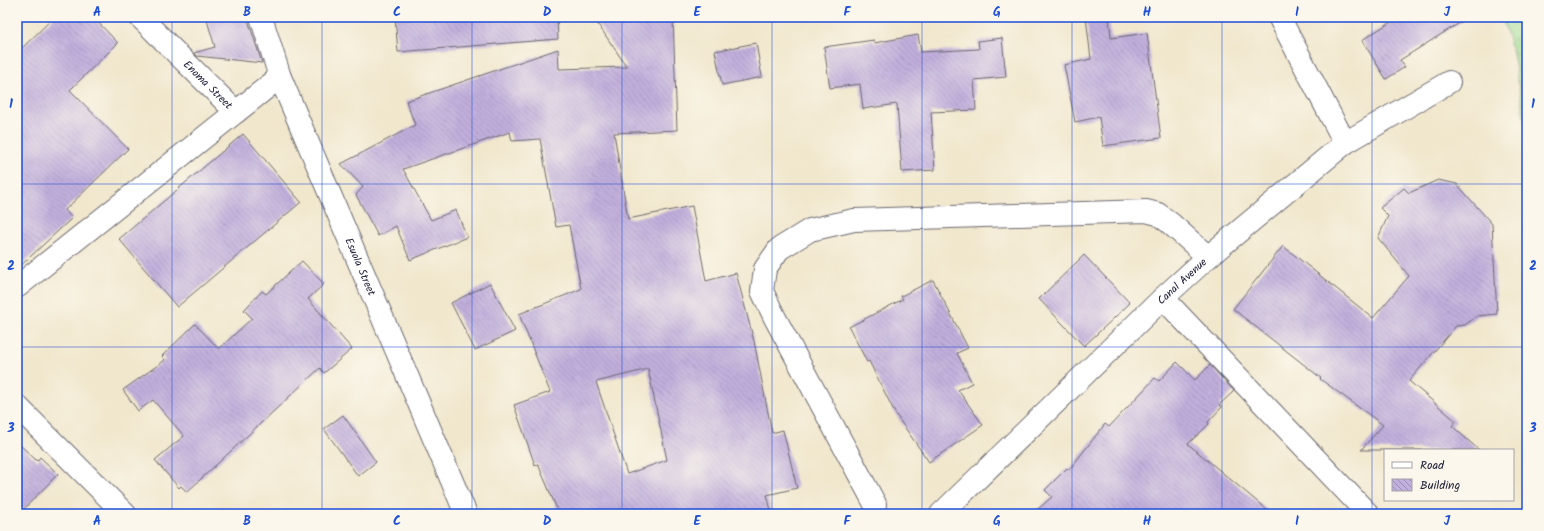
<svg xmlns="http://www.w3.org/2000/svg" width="1544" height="531" font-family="Kalam,sans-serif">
<defs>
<pattern id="wetland-marsh" width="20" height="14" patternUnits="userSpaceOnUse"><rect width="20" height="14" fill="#9dd98e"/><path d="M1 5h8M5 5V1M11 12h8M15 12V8" fill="none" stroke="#87ba7b"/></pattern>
<pattern id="building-back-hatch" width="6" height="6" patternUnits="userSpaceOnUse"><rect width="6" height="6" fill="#c1afdd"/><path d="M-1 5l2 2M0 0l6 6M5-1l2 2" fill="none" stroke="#9c8eb4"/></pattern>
</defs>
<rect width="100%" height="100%" fill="#fbf7ec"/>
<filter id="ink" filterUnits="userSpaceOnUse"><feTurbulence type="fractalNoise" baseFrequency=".025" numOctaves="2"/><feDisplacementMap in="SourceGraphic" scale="8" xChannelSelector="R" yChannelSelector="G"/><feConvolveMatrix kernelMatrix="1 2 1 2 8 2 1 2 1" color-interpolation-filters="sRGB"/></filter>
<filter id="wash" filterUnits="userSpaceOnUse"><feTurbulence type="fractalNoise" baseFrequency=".012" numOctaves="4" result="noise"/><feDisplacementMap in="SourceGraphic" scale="16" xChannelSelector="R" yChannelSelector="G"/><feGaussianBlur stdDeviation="0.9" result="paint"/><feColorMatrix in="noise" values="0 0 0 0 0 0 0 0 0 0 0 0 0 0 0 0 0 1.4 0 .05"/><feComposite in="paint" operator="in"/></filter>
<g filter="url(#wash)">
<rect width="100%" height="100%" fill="#f1e7cd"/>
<path fill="url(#wetland-marsh)" stroke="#607e64" d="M 1502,17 L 1527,17 L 1527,135 L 1513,53 Z"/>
<g id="blocks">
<path fill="url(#building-back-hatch)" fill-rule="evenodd" d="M 54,17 L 93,17 L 118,43 L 70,90 L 128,149 L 65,210 L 72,218 L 17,269 L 17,53 Z
M 206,17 L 247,17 L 262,63 L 197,56 L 194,53 L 215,47 Z
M 395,17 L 557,17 L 558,39 L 398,52 Z
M 593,17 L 673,17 L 677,130 L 614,133 L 628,219 L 692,206 L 706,281 L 736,273 L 754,341 L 772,433 L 783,430 L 797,488 L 767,495 L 772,514 L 559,514 L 538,464 L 535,465 L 514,405 L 550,392 L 519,314 L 581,289 L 569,225 L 556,227 L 540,139 L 512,141 L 510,132 L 403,169 L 431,220 L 456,210 L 467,237 L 410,260 L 396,226 L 378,236 L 356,195 L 363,187 L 341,164 L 415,125 L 406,101 L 558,49 L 559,69 L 627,67 ZM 648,369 L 667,460 L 627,474 L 596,382 Z
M 1086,17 L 1109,17 L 1111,38 L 1147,33 L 1161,138 L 1103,146 L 1099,117 L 1075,122 L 1064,65 L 1091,59 Z
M 1399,17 L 1469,17 L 1400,60 L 1405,67 L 1386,79 L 1362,40 Z
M 918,35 L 921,52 L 979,49 L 978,41 L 1002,38 L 1006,77 L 974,80 L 976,110 L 931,112 L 935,170 L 902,172 L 897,104 L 863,109 L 860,84 L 830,88 L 824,47 L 874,40 L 874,43 Z
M 756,43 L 762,77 L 722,85 L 715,51 Z
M 243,134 L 301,202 L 177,307 L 119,239 Z
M 1438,180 L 1457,184 L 1492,224 L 1497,314 L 1477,316 L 1465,325 L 1456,326 L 1409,381 L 1456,421 L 1452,426 L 1479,450 L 1361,450 L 1383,425 L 1320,379 L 1321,378 L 1233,309 L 1283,246 L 1373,318 L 1409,276 L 1378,238 L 1388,216 L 1380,208 L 1404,188 L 1409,193 Z
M 1084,255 L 1130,303 L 1084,346 L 1039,299 Z
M 302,261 L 324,284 L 308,299 L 352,349 L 324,373 L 320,368 L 187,492 L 181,486 L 179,488 L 155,460 L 184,436 L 153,400 L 138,411 L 123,390 L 165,360 L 162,356 L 195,324 L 219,349 L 252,318 L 244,310 L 262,291 L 266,294 Z
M 933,280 L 968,348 L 957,353 L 972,383 L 958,390 L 983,425 L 929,462 L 896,415 L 869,361 L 867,362 L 849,327 L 903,299 L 901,296 Z
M 490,283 L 515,331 L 475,350 L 451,303 Z
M 1177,362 L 1195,380 L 1210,365 L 1234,391 L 1219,405 L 1222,407 L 1208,422 L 1209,424 L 1188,444 L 1272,514 L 1032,514 L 1052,497 L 1045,490 L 1067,468 L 1069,470 L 1105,424 L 1109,427 L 1155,378 L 1159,381 Z
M 343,415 L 376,462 L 358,476 L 324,429 Z
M 17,442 L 37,461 L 40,457 L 58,474 L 19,514 L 17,514 Z"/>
</g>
</g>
<g filter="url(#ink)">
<use href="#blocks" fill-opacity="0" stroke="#6a676e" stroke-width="1"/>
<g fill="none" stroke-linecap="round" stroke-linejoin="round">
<defs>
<g id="street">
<path id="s1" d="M 140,17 L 236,112 L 280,77"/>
<path id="s2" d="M 261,17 L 280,77 L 466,514"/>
<path d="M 1279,17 L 1345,143"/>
<path d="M 17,287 L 236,112"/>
<path d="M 1163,298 L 1368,514"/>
<path d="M 17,406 L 125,514"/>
<path d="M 875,504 L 775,318 L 762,291 L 765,269 L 779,249 L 810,230 L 854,220 L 1146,211 L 1158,214 L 1170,223 L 1208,257"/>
<path id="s3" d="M 941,514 L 1163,298 L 1208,257 L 1345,143 L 1449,82"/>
</g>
</defs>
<use href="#street" stroke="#6a676e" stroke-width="24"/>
<use href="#street" stroke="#fff" stroke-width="22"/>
</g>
</g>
<path fill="none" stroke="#1d4ed8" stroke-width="1" stroke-opacity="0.55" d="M 172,17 L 172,514M 322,17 L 322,514M 472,17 L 472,514M 622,17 L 622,514M 772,17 L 772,514M 922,17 L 922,514M 1072,17 L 1072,514M 1222,17 L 1222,514M 1372,17 L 1372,514M 17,184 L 1527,184M 17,347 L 1527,347"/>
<g text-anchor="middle" stroke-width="3" stroke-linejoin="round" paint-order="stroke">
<g font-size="11" fill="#22223b" stroke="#fbf7ec">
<text dy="4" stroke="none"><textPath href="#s1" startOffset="96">Enoma Street</textPath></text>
<text dy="4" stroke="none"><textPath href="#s2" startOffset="269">Esuola Street</textPath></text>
<text dy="4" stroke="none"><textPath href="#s3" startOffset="335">Canal Avenue</textPath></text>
</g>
</g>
<rect width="1544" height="531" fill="none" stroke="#fbf7ec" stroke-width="44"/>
<rect x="1384" y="449" width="130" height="52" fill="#fbf7ec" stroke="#a4a2a5"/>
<rect x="1392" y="462" width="20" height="6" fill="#ffffff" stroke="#a4a2a5"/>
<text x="1420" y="469" font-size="12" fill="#22223b">Road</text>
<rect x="1392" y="479" width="20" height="12" fill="url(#building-back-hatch)" stroke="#a4a2a5"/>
<text x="1420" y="489" font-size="12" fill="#22223b">Building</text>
<rect x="22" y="22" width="1500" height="487" fill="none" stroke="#1d4ed8" stroke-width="1.5"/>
<g font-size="13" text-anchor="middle" font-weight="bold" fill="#1d4ed8">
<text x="97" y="16">A</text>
<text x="247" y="16">B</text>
<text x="397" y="16">C</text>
<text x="547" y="16">D</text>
<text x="697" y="16">E</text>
<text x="847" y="16">F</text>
<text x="997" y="16">G</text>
<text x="1147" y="16">H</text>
<text x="1297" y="16">I</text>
<text x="1447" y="16">J</text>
<text x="11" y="108">1</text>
<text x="1533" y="108">1</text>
<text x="11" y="270">2</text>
<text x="1533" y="270">2</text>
<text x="11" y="432">3</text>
<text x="1533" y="432">3</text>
<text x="97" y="525">A</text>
<text x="247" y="525">B</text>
<text x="397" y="525">C</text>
<text x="547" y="525">D</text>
<text x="697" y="525">E</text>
<text x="847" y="525">F</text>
<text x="997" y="525">G</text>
<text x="1147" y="525">H</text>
<text x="1297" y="525">I</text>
<text x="1447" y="525">J</text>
</g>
</svg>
